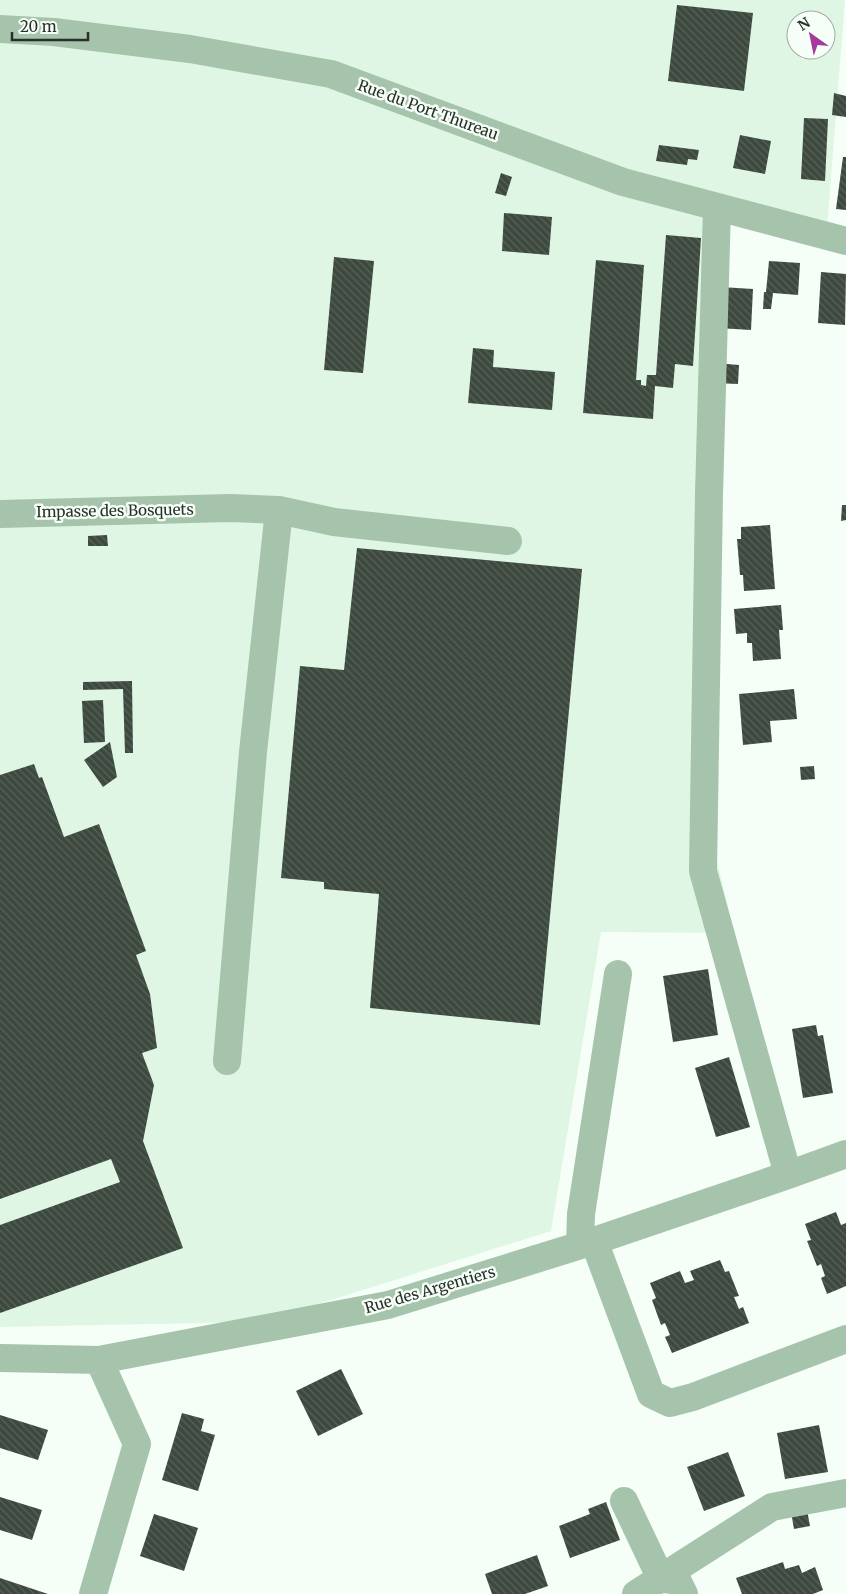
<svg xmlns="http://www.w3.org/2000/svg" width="846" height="1594" font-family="Merriweather,serif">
<defs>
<pattern id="building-back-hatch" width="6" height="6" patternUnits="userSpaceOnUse" patternTransform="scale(1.25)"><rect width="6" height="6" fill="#3d493f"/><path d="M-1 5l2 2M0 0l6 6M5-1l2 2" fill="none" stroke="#576159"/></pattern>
</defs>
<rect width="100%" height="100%" fill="#f5fef7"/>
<path fill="#e0f6e4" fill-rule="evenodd" d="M 0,0 L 845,0 L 826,242 L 707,210 L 713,844 L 734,933 L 601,932 L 551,1231 L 261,1322 L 0,1327 ZM 796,20 L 826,20 L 826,50 L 796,50 Z"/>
<path fill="url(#building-back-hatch)" d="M 677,5 L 753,13 L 744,91 L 668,81 Z
M 834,93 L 846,96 L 846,117 L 832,115 Z
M 804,118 L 828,119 L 825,181 L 801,179 Z
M 740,135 L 771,141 L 765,174 L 733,168 Z
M 659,145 L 699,150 L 697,160 L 688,159 L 687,165 L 656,161 Z
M 843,157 L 846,157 L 846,210 L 836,209 Z
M 501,173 L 512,177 L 506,196 L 495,193 Z
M 504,213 L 552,217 L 549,255 L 502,251 Z
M 666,235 L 701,238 L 693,366 L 675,364 L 673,388 L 655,386 L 653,419 L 583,413 L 596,260 L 644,265 L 636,380 L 641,380 L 641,385 L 646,386 L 647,375 L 656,375 Z
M 334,257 L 374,261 L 363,373 L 324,370 Z
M 769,261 L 800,263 L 798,295 L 773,293 L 771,309 L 763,309 L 764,292 L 766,292 Z
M 821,272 L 846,274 L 845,325 L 818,323 Z
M 721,287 L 753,289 L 751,330 L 718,328 Z
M 473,348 L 494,350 L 493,367 L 555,372 L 552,410 L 468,403 Z
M 715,363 L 739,365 L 738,384 L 714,383 Z
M 842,505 L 846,505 L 846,520 L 841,521 Z
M 770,525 L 775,589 L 744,591 L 743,575 L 740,575 L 737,539 L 741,539 L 741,527 Z
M 107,535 L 108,546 L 88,546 L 88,536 Z
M 357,548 L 582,569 L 540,1025 L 370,1008 L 379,894 L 324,889 L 324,882 L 281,878 L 300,666 L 344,670 Z
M 781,605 L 783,630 L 779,630 L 781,659 L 753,661 L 752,643 L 747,643 L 747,633 L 736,634 L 734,609 Z
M 132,681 L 133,753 L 125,753 L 123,689 L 83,690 L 83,682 Z
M 794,689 L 797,719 L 770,721 L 772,742 L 743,745 L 739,694 Z
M 103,700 L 105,742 L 84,743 L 82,701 Z
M 110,742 L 117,777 L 103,787 L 84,760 Z
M 34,764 L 39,778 L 42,777 L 64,837 L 99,824 L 146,951 L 136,955 L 150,994 L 157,1048 L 142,1053 L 154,1085 L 143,1141 L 183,1248 L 0,1313 L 0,1225 L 120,1182 L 111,1159 L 0,1199 L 0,775 Z
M 814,766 L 815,779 L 801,780 L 800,767 Z
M 708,969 L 718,1035 L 673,1042 L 663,976 Z
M 816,1025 L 818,1036 L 823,1035 L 833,1093 L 803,1098 L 792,1029 Z
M 729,1057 L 750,1127 L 716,1137 L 695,1068 Z
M 836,1212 L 841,1225 L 846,1223 L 846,1286 L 827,1294 L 821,1278 L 825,1276 L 821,1264 L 817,1266 L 807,1241 L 811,1240 L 805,1224 Z
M 720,1260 L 725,1272 L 729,1271 L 739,1296 L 734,1297 L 739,1309 L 743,1307 L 749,1323 L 672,1353 L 665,1337 L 670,1335 L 665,1323 L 661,1325 L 652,1300 L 656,1298 L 650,1283 L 680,1271 L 685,1283 L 694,1280 L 690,1271 Z
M 341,1369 L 363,1414 L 318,1436 L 296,1391 Z
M 182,1413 L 204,1419 L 201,1431 L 215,1435 L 198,1491 L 162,1480 Z
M 0,1415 L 48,1430 L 38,1460 L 0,1448 Z
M 819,1425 L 828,1472 L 785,1479 L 777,1433 Z
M 728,1452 L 745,1496 L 704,1511 L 687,1467 Z
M 0,1497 L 42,1510 L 32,1540 L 0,1530 Z
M 606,1502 L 620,1540 L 570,1558 L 559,1526 L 590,1514 L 588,1509 Z
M 807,1510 L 810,1526 L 794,1529 L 791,1512 Z
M 154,1514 L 198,1528 L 184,1571 L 140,1556 Z
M 537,1555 L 548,1586 L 525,1594 L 492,1594 L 485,1574 Z
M 783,1562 L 785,1569 L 799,1565 L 802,1573 L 815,1567 L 823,1590 L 813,1594 L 742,1594 L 736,1578 Z
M 0,1578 L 48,1594 L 0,1594 Z"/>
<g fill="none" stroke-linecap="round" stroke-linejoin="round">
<path stroke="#a6c3ac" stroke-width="28" d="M 0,29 L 54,32 L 190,49 L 331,74 L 623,182 L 846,241
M 717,207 L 709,494 L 703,871 L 788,1175
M 0,514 L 230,508 L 279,510 L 334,522 L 508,541
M 227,1061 L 253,752 L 279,510
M 594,1241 L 651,1394 L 670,1403 L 693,1397 L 846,1339
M 580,1245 L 581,1214 L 618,974
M 0,1358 L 99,1360 L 388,1305 L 594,1241 L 788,1175 L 846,1154
M 624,1501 L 661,1579 L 677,1580 L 684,1594
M 93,1594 L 137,1444 L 99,1360
M 636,1594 L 772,1507 L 846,1493"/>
</g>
<g text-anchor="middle" stroke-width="5" stroke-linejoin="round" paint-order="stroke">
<g font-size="15" fill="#292f2a" stroke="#f5fef7">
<text transform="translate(428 110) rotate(20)" y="5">Rue du Port Thureau</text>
<text transform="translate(115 511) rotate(-1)" y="5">Impasse des Bosquets</text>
<text transform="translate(430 1290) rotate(-16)" y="5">Rue des Argentiers</text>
</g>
</g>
<g transform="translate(811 35) rotate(327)"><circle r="24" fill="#f5fef7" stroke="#a3aba5"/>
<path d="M0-4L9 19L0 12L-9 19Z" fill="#a33a9c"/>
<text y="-8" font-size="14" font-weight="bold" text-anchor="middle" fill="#292f2a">N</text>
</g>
<path d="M12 32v8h76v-8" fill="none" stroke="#292f2a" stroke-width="2.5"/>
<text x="20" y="32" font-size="15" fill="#292f2a" stroke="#f5fef7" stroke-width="4" paint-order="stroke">20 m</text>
</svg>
